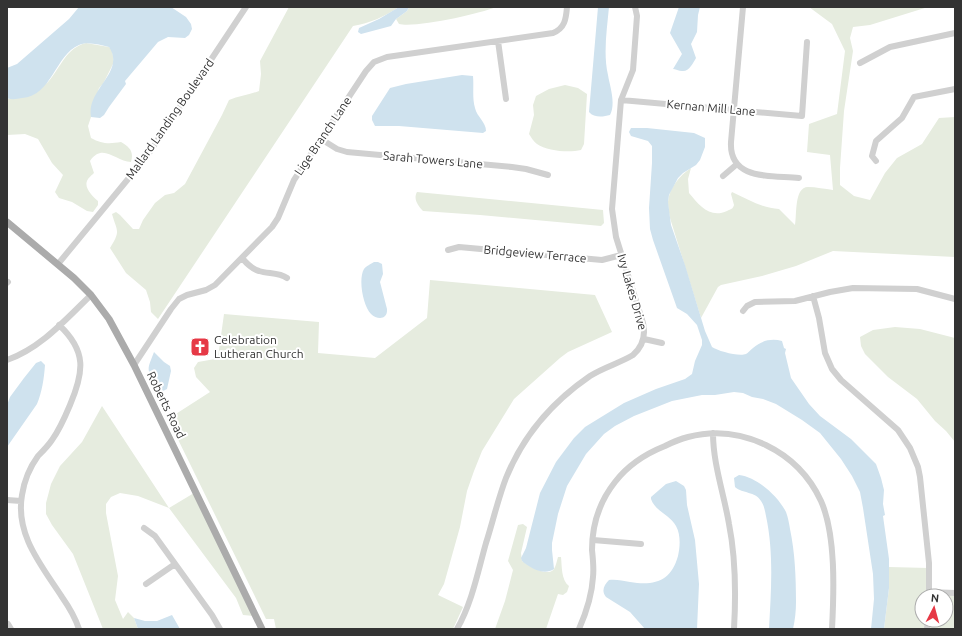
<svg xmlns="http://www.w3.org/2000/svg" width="962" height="636" font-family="Ubuntu,sans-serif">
<rect width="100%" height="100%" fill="#fff"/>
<path fill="#e6ecdf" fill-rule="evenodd" d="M 289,7 L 399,7 C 384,17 370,23 353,26 L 158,319 L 151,312 L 150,302 L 146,290 L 126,273 L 110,248 C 121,230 117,232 112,214 L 116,212 L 120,215 L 133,229 L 139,229 L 143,220 L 155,203 L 165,195 L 174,193 L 185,184 L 222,115 L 229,100 C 239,96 249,95 259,91 L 261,74 L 260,61 Z
M 409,7 L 496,7 C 479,14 416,28 399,24 L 396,19 L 407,11 Z
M 809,7 L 928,7 L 870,25 L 853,27 L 850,38 L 853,51 L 844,111 L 840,168 L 840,185 L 854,196 L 870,200 L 885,173 L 897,158 L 922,144 L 939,118 L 955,117 L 955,257 L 833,251 L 796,266 L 762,276 L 721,285 L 718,287 L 701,318 L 670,218 C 669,213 668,207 668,202 C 669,188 680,175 691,168 L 688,179 L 689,193 C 699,205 710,219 727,211 C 731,209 733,209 734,205 L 731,194 L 732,192 C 747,199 762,208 779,209 L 795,225 C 797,215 794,187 808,187 C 816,187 825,189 833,190 L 830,155 L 807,152 L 809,124 L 837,114 L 845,51 L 832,24 Z
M 86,43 L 109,47 L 112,50 L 114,62 L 103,84 L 99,88 L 91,114 L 91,117 L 88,126 L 91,138 C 102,144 109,144 121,142 C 130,147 134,152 131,162 C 116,162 103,142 90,161 L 94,173 C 92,175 88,178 87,181 C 84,188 93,197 98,201 L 98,205 L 93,212 L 87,211 L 72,202 L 59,198 L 55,192 L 63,175 L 52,163 L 38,139 L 25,134 L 7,135 L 7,98 L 11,99 C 19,96 43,87 48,82 C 61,67 66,48 86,43 Z
M 565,85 L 578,88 L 587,94 L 584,144 L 581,150 C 569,153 547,151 537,144 C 534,142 531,137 529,134 L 534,115 L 533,105 L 536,96 L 549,89 Z
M 417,192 L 603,210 L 604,223 L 601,226 L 480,215 L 423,211 C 418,206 413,199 417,192 Z
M 430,280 L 595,295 L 612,332 L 568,352 L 560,358 L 514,399 L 482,451 L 474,471 L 467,491 L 460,527 L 444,584 L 438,595 L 463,607 L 453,629 L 276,629 L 274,619 L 266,619 L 168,419 L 210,392 L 196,377 L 194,368 L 198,362 L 215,359 L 218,357 L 224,314 L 319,322 L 318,353 L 375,358 L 427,318 Z
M 895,327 L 920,329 L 955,338 L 955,442 L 946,431 L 935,421 L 917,399 L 888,377 L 865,354 L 861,346 L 860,337 L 873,330 Z
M 102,406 L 169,508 L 194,493 L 254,616 L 243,615 L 236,598 L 169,508 L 138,496 L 120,493 L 111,497 L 106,504 L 106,513 L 118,576 L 115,600 L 123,619 L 128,612 L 134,618 L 138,629 L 103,629 L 73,554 L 52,525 L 46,514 L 46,503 L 51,484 L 60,466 L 82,442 Z
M 523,524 L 527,527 L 521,553 L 522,561 C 528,565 547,578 554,569 C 556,566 557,560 558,557 L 561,557 C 562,566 561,580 569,586 L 567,592 L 563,595 L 558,594 L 546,629 L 495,629 L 505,601 L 513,570 L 508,561 L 518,525 Z
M 889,567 L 929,568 L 929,592 L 955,593 L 955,629 L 884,629 L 889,588 ZM 922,596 L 946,596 L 946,620 L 922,620 Z"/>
<path fill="#cfe2ee" d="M 79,7 L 171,7 L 186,17 L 191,24 L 192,29 L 189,35 L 185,38 L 168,37 L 158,42 L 125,81 L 126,84 L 109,107 L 104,115 L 100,118 L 91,117 C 86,89 126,72 109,47 C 100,45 87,41 79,45 C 55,55 52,96 22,98 C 17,99 12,100 7,98 L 7,68 L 17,64 L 69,19 Z
M 399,7 L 409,7 L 407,11 L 396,19 L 391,26 L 361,34 L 358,32 L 359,28 L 379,19 Z
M 598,7 L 609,7 C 607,29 603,54 608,75 C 610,87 616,103 610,115 C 603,117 594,118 589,112 Z
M 679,7 L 700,7 L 698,15 L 697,32 L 691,44 L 696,58 C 693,63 689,72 682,71 C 679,71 675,69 673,69 L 682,54 L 670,33 Z
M 462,75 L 473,76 C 474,87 472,98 475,108 C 477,117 486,122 486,131 L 483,133 L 399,126 L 375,126 L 372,120 L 372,116 L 390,88 L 406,84 Z
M 631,128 L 647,128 L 694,133 L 705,138 L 705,147 L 700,160 L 696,165 L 683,173 L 678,178 L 669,195 L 668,202 L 671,225 L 685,265 L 705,331 L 712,347 C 718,351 739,357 746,354 C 748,353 750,350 753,348 C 761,341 771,338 782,341 L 784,348 L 786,349 L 785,353 L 791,378 L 809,404 L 820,416 L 851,439 L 876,464 L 881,478 L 884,490 L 883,504 L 885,515 L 883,516 L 889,559 L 889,588 L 884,629 L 871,629 L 874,599 L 873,574 L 863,508 L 860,492 L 852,476 L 841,459 L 820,433 L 802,420 L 776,404 L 763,399 L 752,397 L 743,393 L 734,392 L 715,395 L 702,395 L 672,401 L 634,416 L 615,426 L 604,434 L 586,454 L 567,486 L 558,514 L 552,543 L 552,550 L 554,569 C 544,576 530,568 522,561 L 521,558 L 526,548 L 540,493 L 556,462 L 574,438 L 585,427 L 624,403 L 656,389 L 685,379 L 692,374 L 695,361 L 702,345 L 702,340 L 697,325 L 687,314 L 677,308 L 653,240 L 650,229 L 649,208 L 652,163 L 652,146 L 648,141 L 631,136 L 629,132 Z
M 374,262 L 378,262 L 382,264 L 383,274 L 380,282 L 387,309 C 388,320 377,320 371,314 C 363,306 358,279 364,269 C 366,266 371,264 374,262 Z
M 154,352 L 164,362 L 170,366 L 171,371 L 167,389 L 163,391 L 159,387 L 157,382 L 154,381 C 145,369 149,366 154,352 Z
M 41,361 L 45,365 C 44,379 42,392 37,404 L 7,447 L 7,405 L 10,397 L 24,378 L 36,363 Z
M 739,475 C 757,477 778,496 786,512 C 788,517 789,523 790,529 C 795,553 796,577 796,602 C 796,611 795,620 793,629 L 769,629 C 771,592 774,553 766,516 C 765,511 764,505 761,501 C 755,491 743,494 735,487 L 734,478 Z
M 676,481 L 684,486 L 686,490 L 687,505 L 695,540 L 699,584 L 697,629 L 645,629 L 630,612 L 606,597 C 601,591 604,585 609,580 C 616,579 623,581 630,582 C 655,586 671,581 678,556 C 680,547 681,535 676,526 C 670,515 655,511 651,499 L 651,497 L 666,484 Z
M 172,615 L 180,629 L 138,629 L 134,618 L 145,621 L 157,621 Z"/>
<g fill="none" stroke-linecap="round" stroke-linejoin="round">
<path stroke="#d0d0d0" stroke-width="6" d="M 743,7 L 731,142 C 729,181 772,175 799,178
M 498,41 L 506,99
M 860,63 L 890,47 L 955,33
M 621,100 L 802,116 L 807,42
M 321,139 L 337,149 L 347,152 L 512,167 L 526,169 L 548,175
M 876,161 L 872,156 L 876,141 L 902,118 L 914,97 L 955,89
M 723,176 L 737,164
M 448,250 L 459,247 L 602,260 L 621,255
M 242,258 C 247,264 252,269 259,271 C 268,274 279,272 287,278
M 58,264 L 147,156 L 246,7
M 7,283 L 8,282
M 813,296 L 819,318 L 825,353 L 832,369 L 841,380 L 898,430 L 910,448 L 918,467 L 920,477 L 929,563 L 929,596
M 743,311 L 747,306 L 755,302 L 795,301 L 830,292 L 853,288 L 917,289 L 955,299
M 59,325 C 87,351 84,372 70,405 C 65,417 60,429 52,440 C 48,446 43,451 38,456 C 30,467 24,482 22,495 C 15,535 42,566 62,597 C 69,607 75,617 79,629
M 644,339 L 662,343
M 7,360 C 41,348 65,320 91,295
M 134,365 L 171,309 L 179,299 L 187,295 L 206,290 L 215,285 L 272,227 L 278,218 L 294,180 L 366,71 L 374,62 L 387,57 L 553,33 C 565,28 566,19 567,7
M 713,433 C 713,464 724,494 729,524 C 736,559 736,594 734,629
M 7,500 L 21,501
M 144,528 L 155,536 L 212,615 L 220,629
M 593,540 L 641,544
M 146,584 L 175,564
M 929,592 L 955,593
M 8,624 L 11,629
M 457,629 C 472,603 478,571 486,543 C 493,521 498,499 506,478 C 523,436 552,402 590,376 C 604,367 620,363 633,355 C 643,346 646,336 643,323 L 616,237 L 612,209 L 621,100 L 633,70 L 637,16 L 635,7
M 579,629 C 586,613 592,595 593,577 C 594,568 593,559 592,550 C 592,525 600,501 615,482 C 628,465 645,454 665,446 C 673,442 680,439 688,437 C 741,423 798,451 821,501 C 836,535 834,591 832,629
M 927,629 L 928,620"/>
<path stroke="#ababab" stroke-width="7" d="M 7,222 L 74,278 L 91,295 L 109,319 L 134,365 L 262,629"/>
</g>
<defs>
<symbol id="church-square" viewBox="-11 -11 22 22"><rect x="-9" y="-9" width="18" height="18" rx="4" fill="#e63946" stroke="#fff"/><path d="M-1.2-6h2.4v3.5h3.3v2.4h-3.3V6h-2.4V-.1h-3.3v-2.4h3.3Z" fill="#fff"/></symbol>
</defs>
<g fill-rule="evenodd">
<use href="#church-square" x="189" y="336" width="22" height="22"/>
</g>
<g text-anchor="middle" stroke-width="4" stroke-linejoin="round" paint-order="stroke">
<g font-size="12" fill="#333" stroke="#fff">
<text transform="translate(711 108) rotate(5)" y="4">Kernan Mill Lane</text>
<text transform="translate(170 119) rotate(-55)" y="4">Mallard Landing Boulevard</text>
<text transform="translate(323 136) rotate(-56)" y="4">Lige Branch Lane</text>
<text transform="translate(433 160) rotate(5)" y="4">Sarah Towers Lane</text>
<text transform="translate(535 254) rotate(5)" y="4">Bridgeview Terrace</text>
<text transform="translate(632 292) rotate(74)" y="4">Ivy Lakes Drive</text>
<text transform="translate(166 405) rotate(64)" y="4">Roberts Road</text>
</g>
<g font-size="12" fill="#333" stroke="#fff" text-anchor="start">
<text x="214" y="344">Celebration<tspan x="214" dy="14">Lutheran Church</tspan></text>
</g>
</g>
<rect width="962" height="636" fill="none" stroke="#333333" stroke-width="16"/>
<g transform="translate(934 608) rotate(6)"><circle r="19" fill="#ffffff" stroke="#adadad"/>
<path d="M0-3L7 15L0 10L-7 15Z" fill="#e63946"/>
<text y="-6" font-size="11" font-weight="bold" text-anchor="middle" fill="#333333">N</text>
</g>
</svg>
